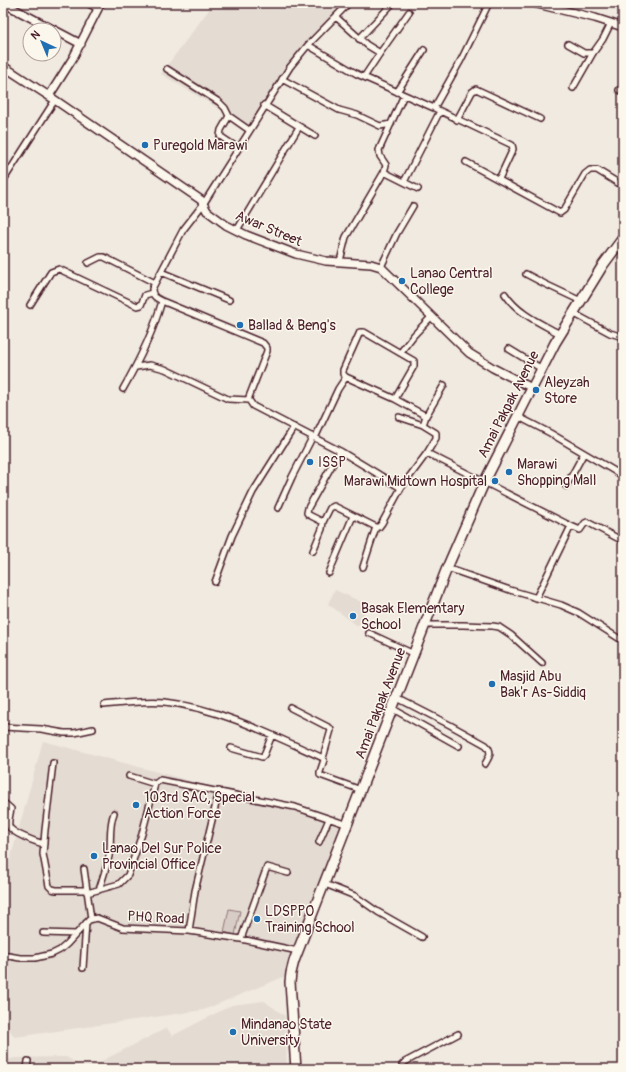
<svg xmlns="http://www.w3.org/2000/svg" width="626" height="1072" font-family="Pangolin,sans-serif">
<rect width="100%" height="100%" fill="#f0eae0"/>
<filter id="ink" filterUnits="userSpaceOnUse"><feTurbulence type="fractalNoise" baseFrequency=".025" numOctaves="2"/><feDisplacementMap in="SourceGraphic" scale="8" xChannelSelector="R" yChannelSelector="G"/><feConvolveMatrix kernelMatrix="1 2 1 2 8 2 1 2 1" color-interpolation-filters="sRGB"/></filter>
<g filter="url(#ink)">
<path fill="#e4dbd2" d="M 214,3 L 346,3 L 301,48 L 248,126 L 161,74 Z
M 335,590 L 368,605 L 358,626 L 328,604 Z
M 43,741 L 297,810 L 343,826 L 288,975 L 203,1010 L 15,1037 L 3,1022 L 3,886 Z
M 264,1001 L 285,1016 L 287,1069 L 3,1069 L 3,1061 L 15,1058 L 66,1057 L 86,1069 L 167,1028 L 172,1036 L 232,1005 Z"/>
<path fill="#d8ccc6" stroke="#917678" d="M 229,909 L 240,911 L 235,935 L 224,932 Z"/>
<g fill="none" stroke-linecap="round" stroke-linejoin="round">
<defs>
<path id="street" d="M 87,3 L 98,9
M 349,3 L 308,45 L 290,67 L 204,203 L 183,230 L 152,289 C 152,296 156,298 162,301 L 263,343 L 267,348 L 267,351 L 249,397 L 249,400 L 253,406 L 340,451 L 401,488 L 427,453 L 571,526 L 536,598
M 336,17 L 367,45 L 380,53 L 409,12
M 359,39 L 391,5
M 568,44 L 584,53 L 593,53
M 308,45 L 357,74 L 434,108 L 461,60 L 489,3
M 167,69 L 219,102 L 225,108 L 229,116 L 249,130
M 364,77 L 380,53
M 282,79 L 339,110 L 357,115 L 380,126 L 391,124
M 573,88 L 593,53 L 603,39 L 611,23
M 619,90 L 623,92
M 397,92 L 424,50
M 264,105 L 315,136
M 434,108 L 512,145 L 513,149 L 499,179
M 229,116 L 221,130 L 220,136 L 238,148
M 457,120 L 472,92 L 476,89 L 540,119
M 466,162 L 560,213 L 564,210 L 585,174 L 590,170 L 597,170 L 623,186
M 384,172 L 386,165 L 380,156 L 379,150 L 404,95
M 3,181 L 55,100
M 404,182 L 440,111
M 237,230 L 299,127
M 340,261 L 346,237 L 384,172 L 418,189
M 88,263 L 100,257 L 104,257 L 155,283
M 381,267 L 397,233 L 413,206
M 161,272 L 229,300
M 526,274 L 545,284 L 581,301
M 505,294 C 518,314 540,323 560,334
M 30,305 L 51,272 L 59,269 L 137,306 L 141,305 L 145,295 L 152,293
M 573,313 L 610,333 L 623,337
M 509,349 L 542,369
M 400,353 L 414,335 L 432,316
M 136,367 L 150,365 L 165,369 L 228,399 L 249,400
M 123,389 C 139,361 153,333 162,301
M 395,399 L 414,366 L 414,361 L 364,332 L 360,332 L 343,370 L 343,374 L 346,377 L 395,399 L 426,416 L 423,425
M 426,416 L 444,385
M 517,416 L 550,433 L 623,476
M 399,417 L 423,425 L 436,433 L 436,438 L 427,453
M 315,438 L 338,389 L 346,377
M 340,451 L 308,508 L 307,513 L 309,515 L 323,522 L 330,508 L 334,506 L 376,527 L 379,527 L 382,523 L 401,488
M 566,486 L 584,453
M 278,508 L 292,477 L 313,436
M 571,526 L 580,530 L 585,523 L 587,522 L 623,541
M 313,551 L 322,529 L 323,522
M 363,567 L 376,527
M 447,568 L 510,590 L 561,605 L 579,613 L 623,641
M 329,573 L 353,516
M 215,582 L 232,536 L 253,492 L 294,427
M 425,625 L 463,625 L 492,626 L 499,627 L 511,635 L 542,663
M 369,633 L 414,654
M 397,698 L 450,725 L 486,745 C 493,752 489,757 485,764
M 104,705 C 124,703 145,700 165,702 C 219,708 274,736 323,758 L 324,760 L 320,772 L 320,775 L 361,790
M 291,708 L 330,728 L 331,730 L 323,758
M 393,709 L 459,746
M 3,727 L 41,729 L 64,733 L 74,733 L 93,729
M 231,748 L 262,757 L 264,755 L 272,735
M 53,763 L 45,830 L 43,854 L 49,886 L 52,889 L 56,890 L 86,890
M 129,776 L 155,784
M 3,802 L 11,809 C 10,814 8,821 9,826 C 11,833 36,842 44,844
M 319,842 L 329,819
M 84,869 L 91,919
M 325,884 L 355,896 L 378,912 L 422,937
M 99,890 C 103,877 108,864 110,851 C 111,838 109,825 114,813
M 87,893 L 119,884 L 128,875 L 142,834 L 155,784 L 160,780 L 295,807 L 348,825
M 189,931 L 195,891 L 219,791
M 43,933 L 76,934
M 241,939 L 267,867 L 288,873
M 3,955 L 20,958 L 35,958 L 52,954 L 60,950 L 67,944 L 89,920 L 97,918 L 123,928 L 189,931 L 241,939 L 298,951
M 83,968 L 86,923
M 27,1069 L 28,1061
M 404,1069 L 402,1065 L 405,1062 L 458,1034"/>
<path id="secondary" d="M 3,3 L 81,44
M 533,3 L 595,18 L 623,27
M 3,66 L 55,100 L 201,200 L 207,211 L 226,225 L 246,235 L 296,254 L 326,261 L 371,264 L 381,267 L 469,353 L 493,368 L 532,388
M 49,96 L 73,58 L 101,3"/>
<path id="highway" d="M 296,1069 L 290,982 L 291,973 L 294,961 L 447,568 L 484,483 L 555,343 L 603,265 L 623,238"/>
</defs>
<use href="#street" stroke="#4a1f2b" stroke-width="8"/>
<use href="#secondary" stroke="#4a1f2b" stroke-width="10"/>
<use href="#highway" stroke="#4a1f2b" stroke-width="12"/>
<use href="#street" stroke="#fbf7ec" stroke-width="5"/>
<use href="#secondary" stroke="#fbf7ec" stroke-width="7"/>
<use href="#highway" stroke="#fbf7ec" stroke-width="9"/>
</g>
</g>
<g fill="#1f6fb2" stroke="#fbf7ec" stroke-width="1.5">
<circle cx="145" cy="145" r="4"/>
<circle cx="402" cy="281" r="4"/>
<circle cx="240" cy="325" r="4"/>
<circle cx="536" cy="390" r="4"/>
<circle cx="310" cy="462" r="4"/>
<circle cx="509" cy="472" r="4"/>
<circle cx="495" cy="481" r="4"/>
<circle cx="353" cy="616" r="4"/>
<circle cx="492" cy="684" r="4"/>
<circle cx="136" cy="805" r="4"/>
<circle cx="94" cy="856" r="4"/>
<circle cx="257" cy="919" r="4"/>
<circle cx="233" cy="1032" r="4"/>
</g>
<g text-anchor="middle" stroke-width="3" stroke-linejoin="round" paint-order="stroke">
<g font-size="14" fill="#4a1f2b" stroke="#fbf7ec" text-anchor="start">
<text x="153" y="150">Puregold Marawi</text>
<text x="410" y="278">Lanao Central<tspan x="410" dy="16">College</tspan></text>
<text x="248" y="330">Ballad &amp; Beng's</text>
<text x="544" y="387">Aleyzah<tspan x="544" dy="16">Store</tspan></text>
<text x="318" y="467">ISSP</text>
<text x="517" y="469">Marawi<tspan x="517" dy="16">Shopping Mall</tspan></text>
<text x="487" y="486" text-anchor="end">Marawi Midtown Hospital</text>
<text x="361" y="613">Basak Elementary<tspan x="361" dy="16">School</tspan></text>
<text x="500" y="681">Masjid Abu<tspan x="500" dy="16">Bak'r As-Siddiq</tspan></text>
<text x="144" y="802">103rd SAC, Special<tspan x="144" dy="16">Action Force</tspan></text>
<text x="102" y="853">Lanao Del Sur Police<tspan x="102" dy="16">Provincial Office</tspan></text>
<text x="265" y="916">LDSPPO<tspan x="265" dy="16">Training School</tspan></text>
<text x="241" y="1029">Mindanao State<tspan x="241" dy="16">University</tspan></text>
</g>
<g font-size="14" fill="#4a1f2b" stroke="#fbf7ec">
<text transform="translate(269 228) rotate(23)" y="5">Awar Street</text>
<text transform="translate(508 404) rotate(-63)" y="5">Amai Pakpak Avenue</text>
<text transform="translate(380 703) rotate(-69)" y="5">Amai Pakpak Avenue</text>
<text transform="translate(156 917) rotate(3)" y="5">PHQ Road</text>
</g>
</g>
<rect width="626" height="1072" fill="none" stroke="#fbf7ec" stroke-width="16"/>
<rect x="8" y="8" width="610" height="1056" fill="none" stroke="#4a1f2b" stroke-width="1.5" filter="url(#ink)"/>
<g transform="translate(42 42) rotate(316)"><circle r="19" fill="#fbf7ec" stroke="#b4a19f"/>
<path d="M0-3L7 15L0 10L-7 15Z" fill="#1f6fb2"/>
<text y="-6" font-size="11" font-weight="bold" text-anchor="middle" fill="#4a1f2b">N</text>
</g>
</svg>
